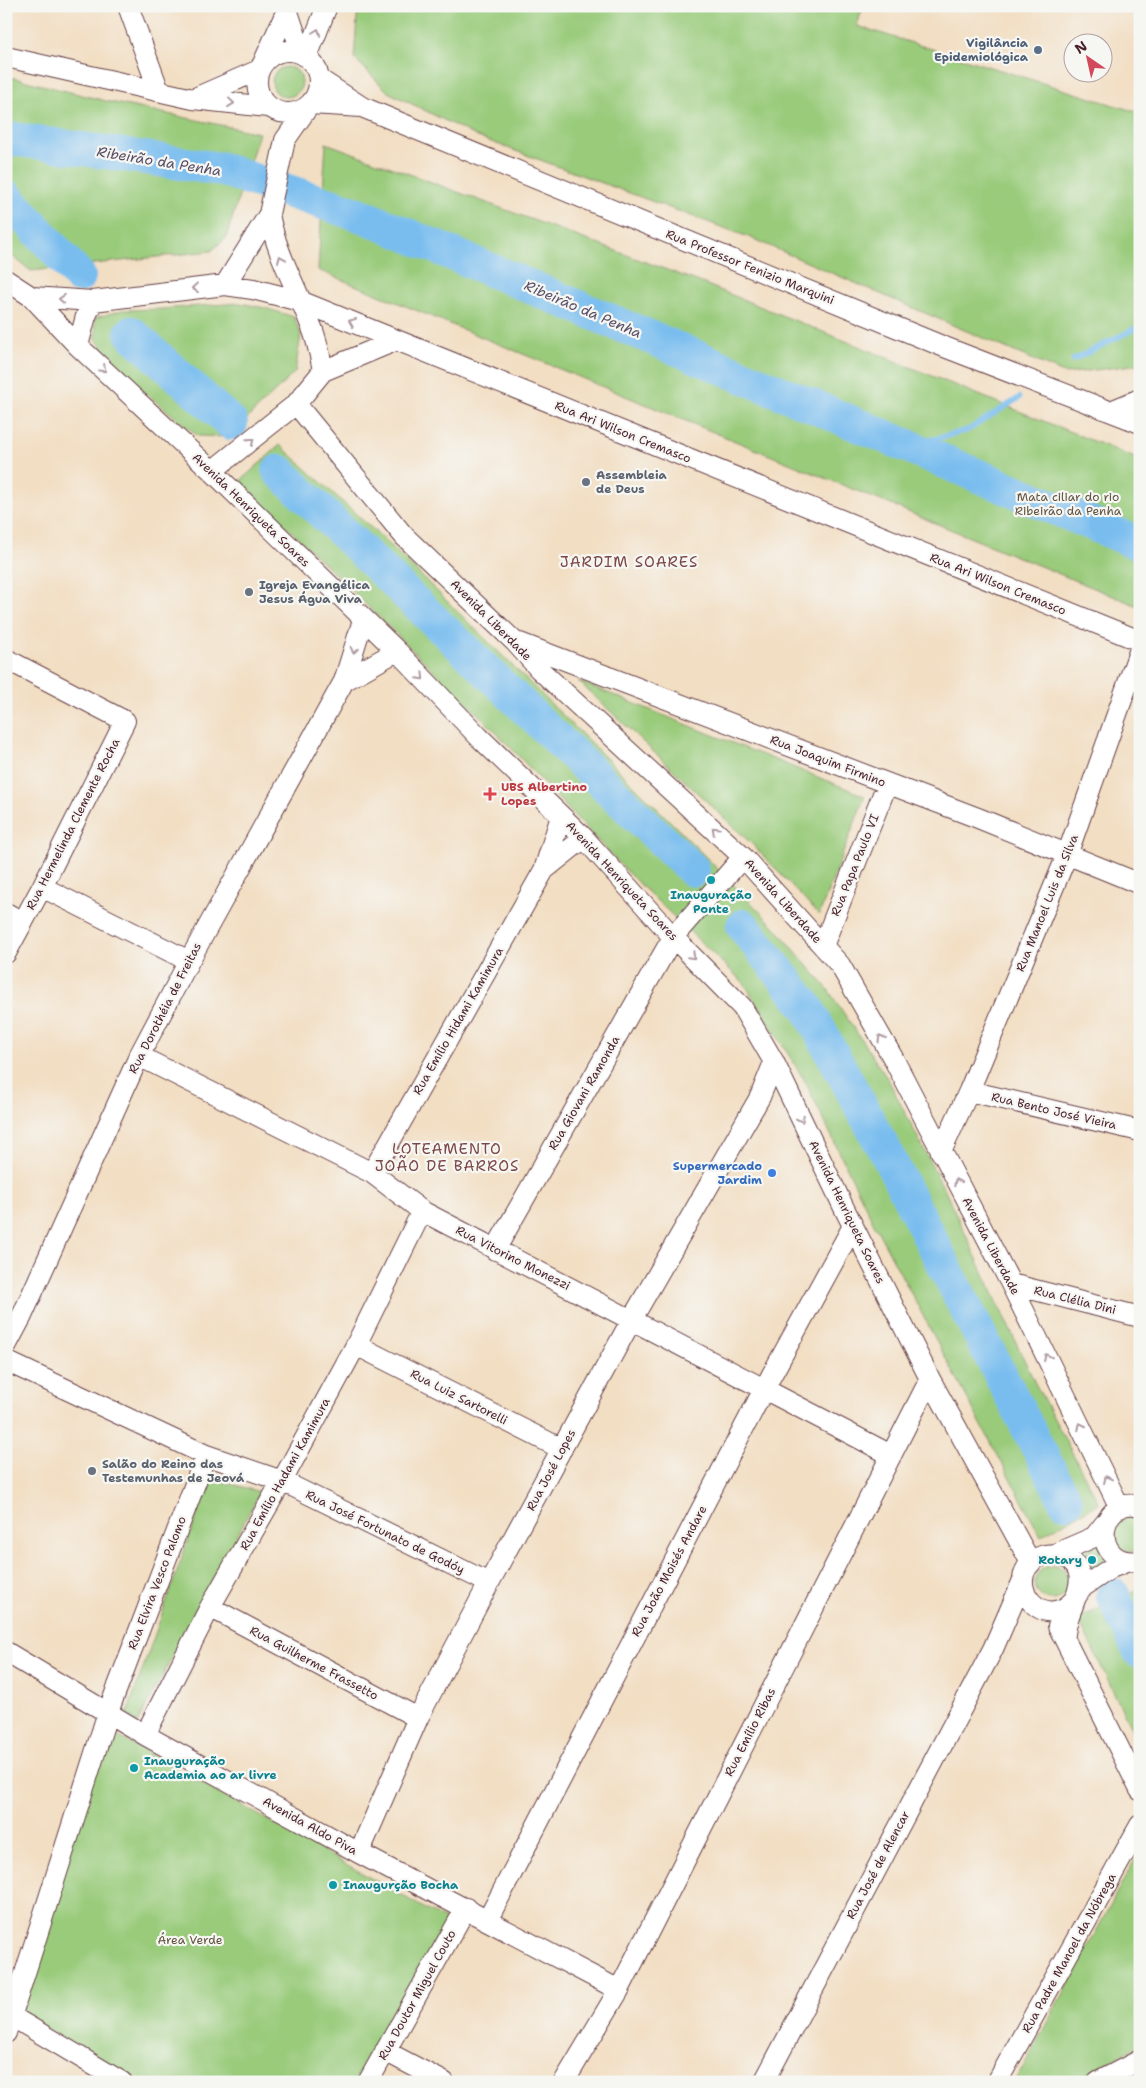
<svg xmlns="http://www.w3.org/2000/svg" width="1146" height="2088" font-family="'Shantell Sans',sans-serif">
<rect width="100%" height="100%" fill="#f6f6f2"/>
<filter id="ink" filterUnits="userSpaceOnUse"><feTurbulence type="fractalNoise" baseFrequency=".02" numOctaves="2"/><feDisplacementMap in="SourceGraphic" scale="10" xChannelSelector="R" yChannelSelector="G"/><feConvolveMatrix kernelMatrix="1 2 1 2 8 2 1 2 1" color-interpolation-filters="sRGB"/></filter>
<filter id="wash" filterUnits="userSpaceOnUse"><feTurbulence type="fractalNoise" baseFrequency=".0096" numOctaves="4" result="noise"/><feDisplacementMap in="SourceGraphic" scale="20" xChannelSelector="R" yChannelSelector="G"/><feGaussianBlur stdDeviation="1.12" result="paint"/><feColorMatrix in="noise" values="0 0 0 0 0 0 0 0 0 0 0 0 0 0 0 0 0 1.4 0 .05"/><feComposite in="paint" operator="in"/></filter>
<g filter="url(#wash)">
<rect width="100%" height="100%" fill="#f2dec3"/>
<path fill="#99cb7a" stroke="#727552" d="M 358,6 L 863,6 L 857,26 L 1140,113 L 1140,364 L 1066,374 L 751,238 L 478,137 L 388,92 L 354,58 Z
M272 82a15 15 0 1 1 30 0a15 15 0 1 1-30 0Z
M 6,76 L 110,102 L 259,133 L 226,238 L 211,251 L 31,271 L 6,251 Z
M 326,143 L 702,283 L 1140,460 L 1140,607 L 318,270 Z
M 240,303 L 265,308 L 294,317 L 301,335 L 295,372 L 228,437 L 198,436 L 115,368 L 96,339 L 95,318 L 122,310 L 161,309 Z
M 280,445 L 389,544 L 676,827 L 773,925 L 827,988 L 889,1081 L 948,1197 L 1035,1383 L 1099,1503 L 1041,1536 L 875,1226 L 805,1081 L 744,983 L 632,877 L 494,730 L 240,481 Z
M 578,681 L 865,796 L 819,915 L 753,845 Z
M 210,1478 L 260,1492 L 137,1724 L 125,1719 Z
M 1129,1516 L 1140,1518 L 1140,1550 C 1115,1558 1104,1526 1129,1516 Z
M 1098,1543 L 1110,1564 L 1088,1576 L 1076,1556 Z
M1035 1583a17 17 0 1 1 34 0a17 17 0 1 1-34 0Z
M 1140,1588 L 1140,1746 L 1078,1619 Z
M 102,1727 L 449,1922 L 359,2082 L 135,2082 L 21,2013 Z
M 1140,1850 L 1140,2045 L 1070,2082 L 1015,2082 Z"/>
<g fill="none" stroke-linecap="round" stroke-linejoin="round">
<path stroke="#79bdef" stroke-width="5.5" d="M 1073,360 L 1140,326
M 909,446 L 968,430 L 1019,398"/>
<path stroke="#79bdef" stroke-width="34" d="M 6,138 L 221,169 L 360,215 L 1140,544
M 6,196 L 79,276
M 131,333 L 231,423
M 279,471 L 693,870
M 743,926 L 807,1007 L 885,1151 L 1066,1502
M 1113,1595 L 1140,1652"/>
</g>
</g>
<g filter="url(#ink)">
<g fill="none" stroke-linecap="round" stroke-linejoin="round">
<defs>
<path id="street" d="M 128,6 L 159,91
M 286,6 L 302,54
M257 82a31 31 0 1 1 62 0a31 31 0 1 1-62 0Z
M 6,57 L 193,99 L 268,107
M 307,57 L 327,6
M 264,61 L 287,10
M 319,79 L 362,107 L 942,346 L 1140,423
M 195,98 L 259,70
M 310,104 L 362,107
M 269,214 C 276,253 296,286 310,323 C 317,338 320,355 323,371
M 6,280 L 32,297 L 78,346 L 212,471 L 397,651 L 479,737 L 584,838 L 673,937 L 742,1007 L 774,1062 L 845,1210 L 930,1379 L 1031,1563
M 225,285 L 269,214 L 285,140 L 308,107
M 32,297 L 93,301 L 225,285 L 253,289 L 300,301 L 1140,641
M 78,346 L 86,316 L 93,301
M 296,404 L 404,536 L 515,642 L 540,670 L 743,857 L 840,965 L 893,1058 L 1011,1284 L 1120,1508
M 1111,411 L 1140,399
M 212,471 L 296,404 L 323,371 L 397,340
M 520,643 L 978,818 L 1140,884
M 6,659 L 125,721 L 42,887 L 6,953
M 344,681 L 397,651
M 544,870 L 584,838
M 42,887 L 189,961
M 6,913 L 23,922
M 823,946 L 887,784
M 139,1056 L 372,1173 L 422,1211 L 891,1455
M 969,1091 L 1140,1131
M 941,1152 L 969,1091 L 1067,855 L 1140,649
M 372,1173 L 544,870 L 561,816
M 495,1250 L 673,937 L 743,857
M 1011,1284 L 1140,1317
M 356,1345 L 562,1449
M 6,1346 L 22,1316 L 139,1056 L 189,961 L 344,681 L 363,620
M 6,1361 L 206,1455 L 282,1481 L 489,1583
M 1140,1506 C 1097,1494 1089,1569 1140,1561
M 1055,1554 L 1094,1537 L 1106,1522
M 1080,1589 L 1111,1568 L 1126,1562
M 210,1607 L 418,1718
M 1058,1626 L 1140,1790
M 1064,1638 C 1066,1631 1066,1623 1069,1616 C 1076,1596 1092,1568 1063,1556 C 1054,1553 1044,1554 1037,1558 C 998,1583 1049,1640 1078,1594
M 6,1652 L 145,1735 L 359,1853 L 619,1990
M 145,1735 L 210,1607 L 282,1481 L 356,1345 L 422,1211
M 359,1853 L 418,1718 L 489,1583 L 632,1319 L 760,1097 L 774,1062
M 488,1919 L 764,1389 L 853,1226
M 6,2013 L 122,2082
M 6,2033 L 108,1712 L 206,1455
M 385,2051 L 444,2082
M 368,2082 L 466,1908
M 564,2082 L 619,1990 L 930,1379
M 764,2082 L 993,1649 L 1023,1580
M 997,2082 L 1140,1825
M 1098,2082 L 1140,2060"/>
</defs>
<use href="#street" stroke="#633c42" stroke-width="22"/>
<use href="#street" stroke="#fff" stroke-width="20"/>
</g>
<defs><path id="oneway-chevron" d="M-2-3.5L2.5 0L-2 3.5" fill="none" stroke-width="1.6" stroke-linecap="round" stroke-linejoin="round" transform="scale(1.25)"/></defs>
<g stroke="#ae9aa0">
<use href="#oneway-chevron" transform="translate(317 32) rotate(-69)"/>
<use href="#oneway-chevron" transform="translate(231 103) rotate(6)"/>
<use href="#oneway-chevron" transform="translate(281 259) rotate(-112)"/>
<use href="#oneway-chevron" transform="translate(195 288) rotate(174)"/>
<use href="#oneway-chevron" transform="translate(62 299) rotate(-176)"/>
<use href="#oneway-chevron" transform="translate(352 322) rotate(-158)"/>
<use href="#oneway-chevron" transform="translate(103 369) rotate(43)"/>
<use href="#oneway-chevron" transform="translate(251 441) rotate(-39)"/>
<use href="#oneway-chevron" transform="translate(354 650) rotate(107)"/>
<use href="#oneway-chevron" transform="translate(421 677) rotate(46)"/>
<use href="#oneway-chevron" transform="translate(715 830) rotate(-137)"/>
<use href="#oneway-chevron" transform="translate(692 956) rotate(46)"/>
<use href="#oneway-chevron" transform="translate(881 1038) rotate(-120)"/>
<use href="#oneway-chevron" transform="translate(801 1119) rotate(65)"/>
<use href="#oneway-chevron" transform="translate(957 1182) rotate(-118)"/>
<use href="#oneway-chevron" transform="translate(1047 1357) rotate(-116)"/>
<use href="#oneway-chevron" transform="translate(1081 1426) rotate(-117)"/>
<use href="#oneway-chevron" transform="translate(1107 1479) rotate(-115)"/>
</g>
</g>
<circle fill="#5c6f8a" stroke="#f6f6f2" stroke-width="2" cx="1038" cy="50" r="5"/>
<g fill="#6b7280" stroke="#f6f6f2" stroke-width="2">
<circle cx="586" cy="482" r="5"/>
<circle cx="249" cy="592" r="5"/>
<circle cx="92" cy="1471" r="5"/>
</g>
<path fill="#e0444e" stroke="#f6f6f2" stroke-width="2" d="M487.5 786.5h5v5h5v5h-5v5h-5v-5h-5v-5h5z"/>
<g fill="#0f9aa8" stroke="#f6f6f2" stroke-width="2">
<circle cx="711" cy="880" r="5"/>
<circle cx="1092" cy="1560" r="5"/>
<circle cx="134" cy="1768" r="5"/>
<circle cx="333" cy="1885" r="5"/>
</g>
<circle fill="#3f7fe0" stroke="#f6f6f2" stroke-width="2" cx="772" cy="1173" r="5"/>
<g text-anchor="middle" stroke-width="4.5" stroke-linejoin="round" paint-order="stroke">
<g font-size="12" font-weight="bold" fill="#4e5e75" stroke="#f6f6f2" text-anchor="end">
<text x="1028" y="47">Vigilância<tspan x="1028" dy="14">Epidemiológica</tspan></text>
</g>
<g font-size="12" fill="#4a1f2b" stroke="#f6f6f2">
<text transform="translate(750 267) rotate(22)" y="4">Rua Professor Fenizio Marquini</text>
<text transform="translate(623 432) rotate(22)" y="4">Rua Ari Wilson Cremasco</text>
<text transform="translate(251 510) rotate(44)" y="4">Avenida Henriqueta Soares</text>
<text transform="translate(998 584) rotate(22)" y="4">Rua Ari Wilson Cremasco</text>
<text transform="translate(491 620) rotate(45)" y="4">Avenida Liberdade</text>
<text transform="translate(828 761) rotate(21)" y="4">Rua Joaquim Firmino</text>
<text transform="translate(73 824) rotate(-63)" y="4">Rua Hermelinda Clemente Rocha</text>
<text transform="translate(855 865) rotate(-68)" y="4">Rua Papa Paulo VI</text>
<text transform="translate(622 881) rotate(47)" y="4">Avenida Henriqueta Soares</text>
<text transform="translate(783 901) rotate(48)" y="4">Avenida Liberdade</text>
<text transform="translate(1047 903) rotate(-68)" y="4">Rua Manoel Luis da Silva</text>
<text transform="translate(165 1008) rotate(-63)" y="4">Rua Dorothéia de Freitas</text>
<text transform="translate(458 1021) rotate(-60)" y="4">Rua Emílio Hidami Kamimura</text>
<text transform="translate(584 1093) rotate(-60)" y="4">Rua Giovani Ramonda</text>
<text transform="translate(1054 1111) rotate(13)" y="4">Rua Bento José Vieira</text>
<text transform="translate(847 1212) rotate(64)" y="4">Avenida Henriqueta Soares</text>
<text transform="translate(991 1246) rotate(62)" y="4">Avenida Liberdade</text>
<text transform="translate(513 1258) rotate(27)" y="4">Rua Vitorino Monezzi</text>
<text transform="translate(1075 1300) rotate(14)" y="4">Rua Clélia Dini</text>
<text transform="translate(459 1397) rotate(27)" y="4">Rua Luiz Sartorelli</text>
<text transform="translate(551 1470) rotate(-62)" y="4">Rua José Lopes</text>
<text transform="translate(285 1474) rotate(-61)" y="4">Rua Emílio Hadami Kamimura</text>
<text transform="translate(385 1532) rotate(26)" y="4">Rua José Fortunato de Godóy</text>
<text transform="translate(669 1571) rotate(-62)" y="4">Rua João Moisés Andare</text>
<text transform="translate(157 1583) rotate(-69)" y="4">Rua Elvira Vesco Palomo</text>
<text transform="translate(314 1663) rotate(28)" y="4">Rua Guilherme Frassetto</text>
<text transform="translate(750 1732) rotate(-63)" y="4">Rua Emílio Ribas</text>
<text transform="translate(310 1826) rotate(29)" y="4">Avenida Aldo Piva</text>
<text transform="translate(878 1865) rotate(-62)" y="4">Rua José de Alencar</text>
<text transform="translate(1069 1953) rotate(-61)" y="4">Rua Padre Manoel da Nóbrega</text>
<text transform="translate(417 1995) rotate(-61)" y="4">Rua Doutor Miguel Couto</text>
</g>
<g font-size="12" font-weight="bold" fill="#5b616d" stroke="#f6f6f2" text-anchor="start">
<text x="596" y="479">Assembleia<tspan x="596" dy="14">de Deus</tspan></text>
<text x="259" y="589">Igreja Evangélica<tspan x="259" dy="14">Jesus Água Viva</tspan></text>
<text x="102" y="1468">Salão do Reino das<tspan x="102" dy="14">Testemunhas de Jeová</tspan></text>
</g>
<g font-size="12" fill="#625343" stroke="#f6f6f2">
<text x="1068" y="501">Mata ciliar do rio<tspan x="1068" dy="14">Ribeirão da Penha</tspan></text>
<text x="190" y="1944">Área Verde</text>
</g>
<g font-size="12" font-weight="bold" fill="#be3a42" stroke="#f6f6f2" text-anchor="start">
<text x="501" y="791">UBS Albertino<tspan x="501" dy="14">Lopes</tspan></text>
</g>
<g font-size="12" font-weight="bold" fill="#0d838f" stroke="#f6f6f2" text-anchor="start">
<text x="711" y="899" text-anchor="middle">Inauguração<tspan x="711" dy="14">Ponte</tspan></text>
<text x="1082" y="1564" text-anchor="end">Rotary</text>
<text x="144" y="1765">Inauguração<tspan x="144" dy="14">Academia ao ar livre</tspan></text>
<text x="343" y="1889">Inaugurção Bocha</text>
</g>
<g font-size="12" font-weight="bold" fill="#366cbe" stroke="#f6f6f2" text-anchor="end">
<text x="762" y="1170">Supermercado<tspan x="762" dy="14">Jardim</tspan></text>
</g>
<g font-size="14" font-style="italic" fill="#584e66" stroke="#f6f6f2">
<text transform="translate(159 161) rotate(9)" y="5">Ribeirão da Penha</text>
<text transform="translate(583 309) rotate(23)" y="5">Ribeirão da Penha</text>
</g>
<g font-size="15" letter-spacing="1" fill="#7c4747" stroke="#f6f6f2">
<text x="629" y="567">JARDIM SOARES</text>
<text x="447" y="1154">LOTEAMENTO<tspan x="447" dy="17">JOÃO DE BARROS</tspan></text>
</g>
</g>
<rect width="1146" height="2088" fill="none" stroke="#f6f6f2" stroke-width="25"/>
<g transform="translate(1088 58) rotate(326)"><circle r="24" fill="#f6f6f2" stroke="#b1a0a2"/>
<path d="M0-4L9 19L0 12L-9 19Z" fill="#d1495b"/>
<text y="-8" font-size="14" font-weight="bold" text-anchor="middle" fill="#4a1f2b">N</text>
</g>
</svg>
